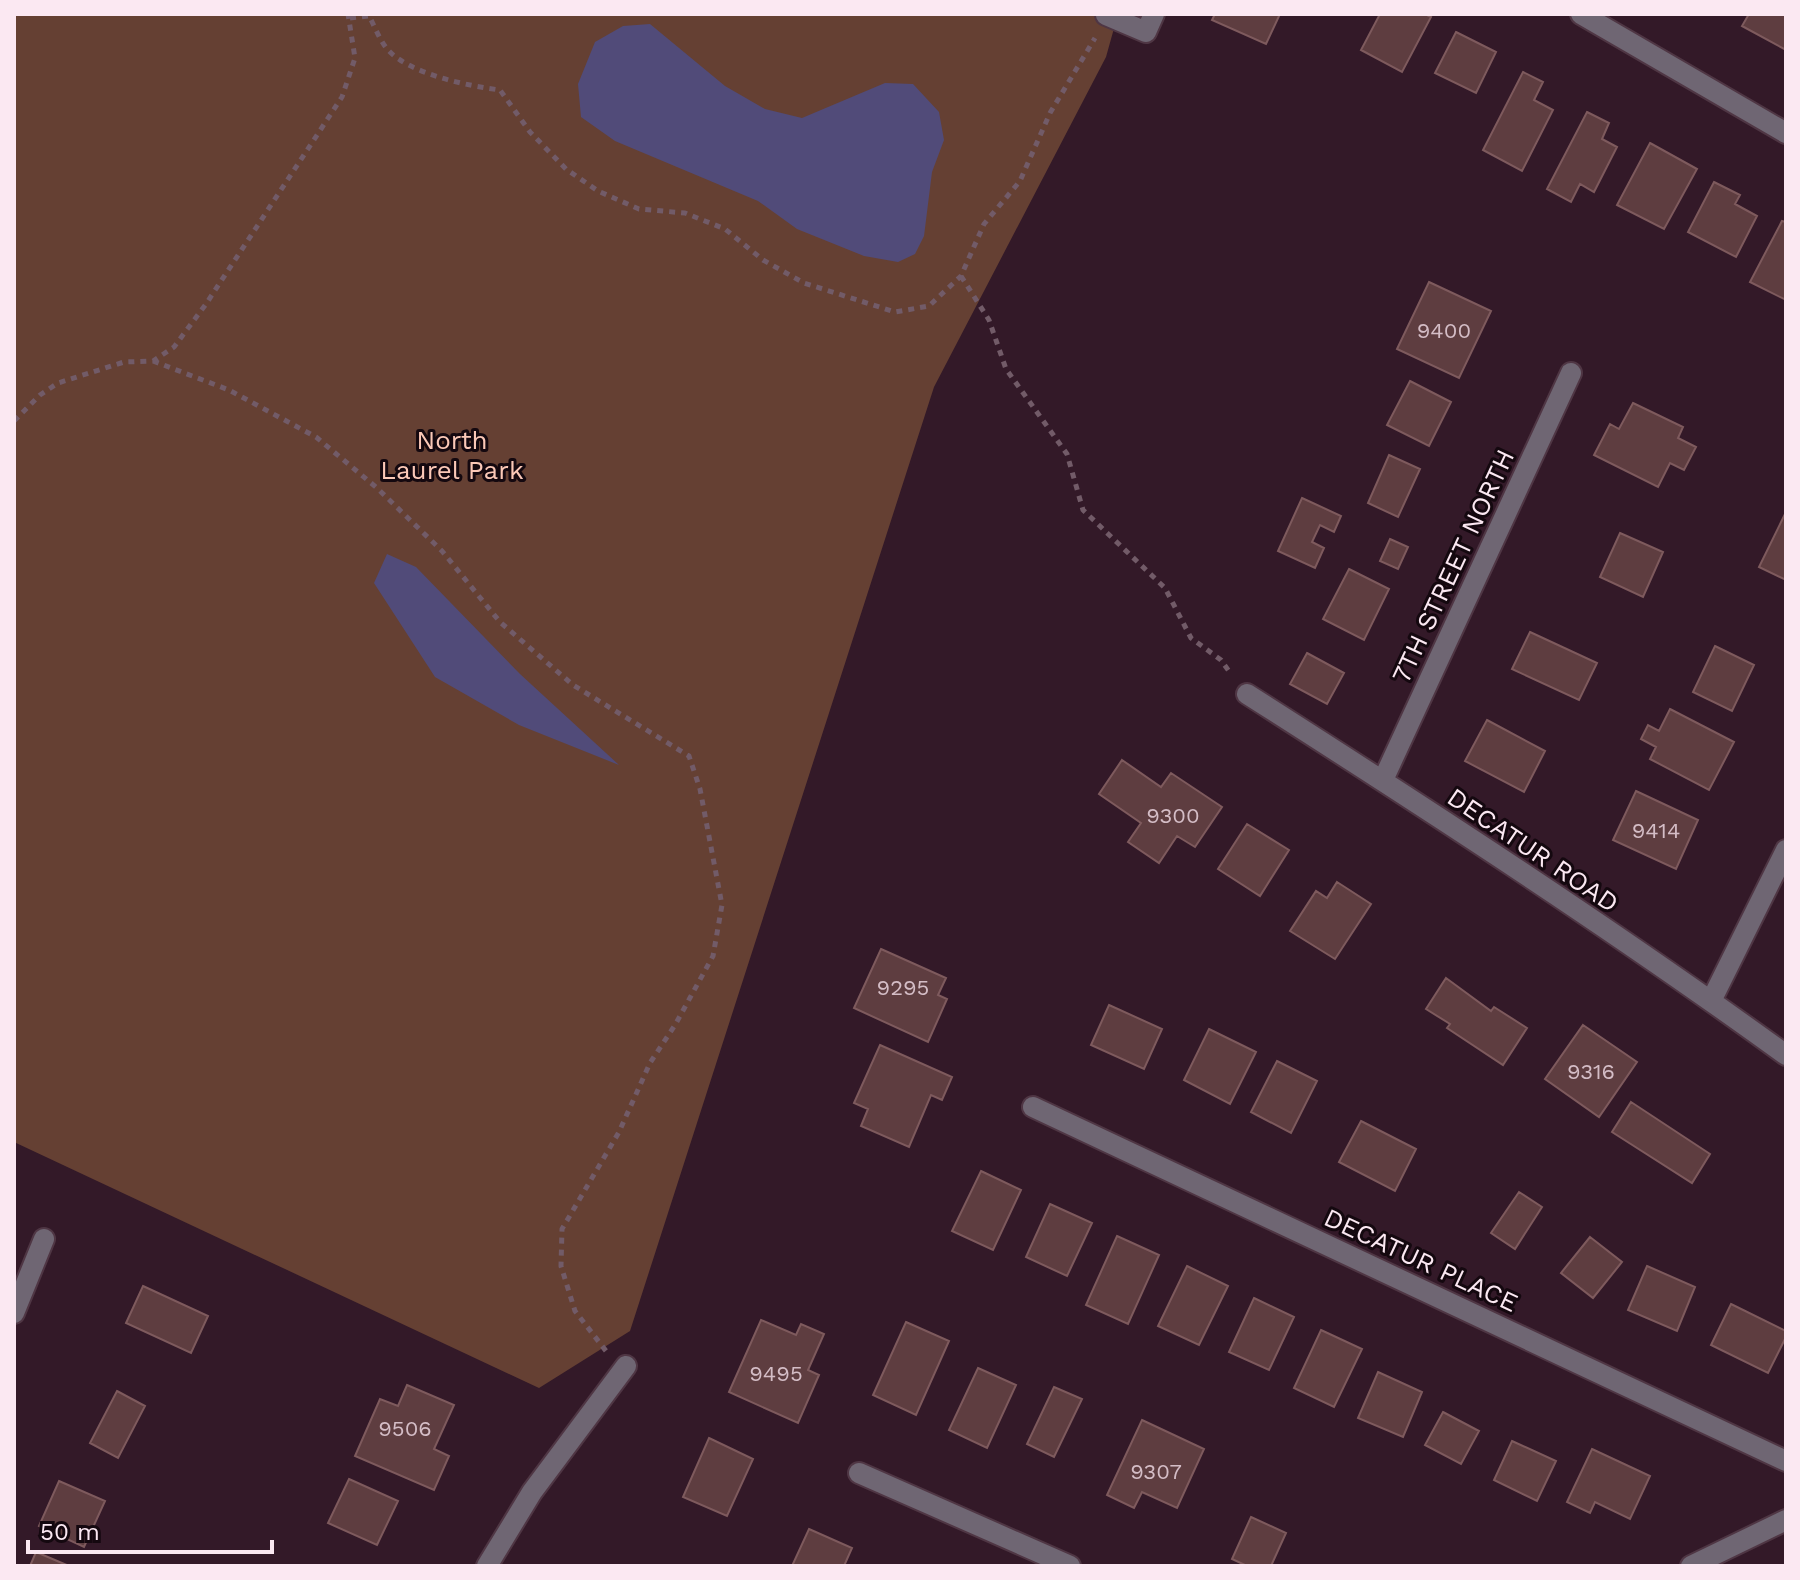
<svg xmlns="http://www.w3.org/2000/svg" width="1800" height="1580" font-family="'Work Sans',sans-serif">
<rect width="100%" height="100%" fill="#331928"/>
<path fill="#654033" d="M 14,14 L 1118,14 L 1106,57 L 934,387 L 630,1331 L 539,1388 L 14,1142 Z"/>
<path fill="#514b79" d="M 650,24 L 725,86 L 765,109 L 802,118 L 885,83 L 913,84 L 939,112 L 944,140 L 932,172 L 924,236 L 915,254 L 898,262 L 864,256 L 797,229 L 758,201 L 615,141 L 581,117 L 578,84 L 595,42 L 623,26 Z
M 387,554 L 416,567 L 520,674 L 619,765 L 519,725 L 435,677 L 374,583 Z"/>
<path fill="#5e3d40" stroke="#7e5a5d" stroke-width="2" d="M 1215,14 L 1280,14 L 1266,44 L 1212,20 Z
M 1380,14 L 1425,14 L 1431,17 L 1402,72 L 1361,50 Z
M 1749,14 L 1786,14 L 1786,50 L 1742,26 Z
M 1456,32 L 1496,52 L 1476,93 L 1435,73 Z
M 1523,72 L 1543,82 L 1534,100 L 1553,110 L 1522,171 L 1483,150 Z
M 1587,112 L 1609,123 L 1602,139 L 1617,147 L 1594,192 L 1580,184 L 1571,202 L 1547,189 Z
M 1650,143 L 1697,169 L 1664,229 L 1617,205 Z
M 1714,182 L 1740,195 L 1735,204 L 1757,216 L 1736,257 L 1688,232 Z
M 1782,221 L 1786,222 L 1786,300 L 1750,282 Z
M 1429,282 L 1491,311 L 1459,378 L 1397,349 Z
M 1410,381 L 1451,402 L 1429,446 L 1387,425 Z
M 1633,403 L 1683,427 L 1678,438 L 1696,447 L 1684,470 L 1670,463 L 1658,487 L 1594,455 L 1610,424 L 1619,429 Z
M 1389,455 L 1420,469 L 1398,517 L 1368,503 Z
M 1302,498 L 1341,516 L 1334,532 L 1320,525 L 1312,542 L 1324,548 L 1315,568 L 1278,551 Z
M 1786,512 L 1786,580 L 1759,567 Z
M 1620,533 L 1663,552 L 1643,597 L 1600,577 Z
M 1390,539 L 1408,547 L 1398,569 L 1380,561 Z
M 1349,569 L 1389,589 L 1364,640 L 1323,619 Z
M 1530,632 L 1597,663 L 1579,700 L 1512,669 Z
M 1715,646 L 1754,665 L 1732,711 L 1693,692 Z
M 1307,653 L 1344,673 L 1327,704 L 1290,684 Z
M 1670,709 L 1734,742 L 1709,790 L 1650,759 L 1656,747 L 1641,739 L 1648,725 L 1659,731 Z
M 1487,720 L 1545,751 L 1524,792 L 1465,761 Z
M 1122,760 L 1161,787 L 1171,773 L 1222,807 L 1195,847 L 1177,836 L 1159,863 L 1128,842 L 1141,823 L 1099,794 Z
M 1636,791 L 1698,820 L 1676,869 L 1613,840 Z
M 1247,824 L 1289,850 L 1260,896 L 1218,869 Z
M 1337,882 L 1371,904 L 1335,959 L 1290,931 L 1316,891 L 1327,898 Z
M 881,949 L 946,978 L 938,995 L 947,999 L 928,1042 L 854,1008 Z
M 1446,978 L 1491,1011 L 1494,1007 L 1527,1028 L 1503,1065 L 1447,1028 L 1450,1024 L 1426,1009 Z
M 1109,1005 L 1162,1029 L 1144,1069 L 1091,1045 Z
M 1583,1025 L 1637,1062 L 1599,1117 L 1545,1079 Z
M 1209,1029 L 1256,1052 L 1230,1104 L 1184,1080 Z
M 880,1045 L 952,1077 L 942,1100 L 931,1095 L 909,1147 L 861,1126 L 868,1109 L 854,1103 Z
M 1277,1061 L 1317,1081 L 1291,1133 L 1251,1112 Z
M 1631,1102 L 1710,1154 L 1692,1183 L 1612,1132 Z
M 1361,1121 L 1416,1149 L 1395,1191 L 1339,1162 Z
M 981,1171 L 1021,1190 L 993,1250 L 952,1231 Z
M 1519,1192 L 1542,1207 L 1515,1249 L 1491,1233 Z
M 1050,1204 L 1092,1223 L 1067,1276 L 1026,1257 Z
M 1117,1236 L 1159,1255 L 1128,1324 L 1086,1305 Z
M 1590,1237 L 1622,1262 L 1593,1298 L 1561,1273 Z
M 1187,1266 L 1228,1286 L 1199,1345 L 1158,1326 Z
M 1647,1266 L 1695,1287 L 1677,1331 L 1628,1310 Z
M 143,1286 L 208,1316 L 191,1353 L 126,1323 Z
M 1254,1298 L 1294,1317 L 1269,1370 L 1229,1352 Z
M 1731,1304 L 1786,1331 L 1786,1337 L 1768,1373 L 1711,1345 Z
M 761,1320 L 796,1335 L 801,1324 L 824,1334 L 808,1370 L 819,1375 L 798,1423 L 729,1392 Z
M 906,1322 L 949,1341 L 916,1415 L 873,1395 Z
M 1321,1330 L 1362,1349 L 1334,1407 L 1294,1388 Z
M 978,1368 L 1016,1385 L 987,1448 L 949,1430 Z
M 1378,1372 L 1422,1392 L 1403,1437 L 1358,1418 Z
M 407,1385 L 454,1405 L 434,1449 L 449,1456 L 434,1490 L 355,1456 L 380,1399 L 398,1406 Z
M 1054,1387 L 1082,1399 L 1054,1457 L 1027,1444 Z
M 117,1391 L 145,1406 L 118,1458 L 90,1443 Z
M 1443,1412 L 1479,1431 L 1461,1464 L 1425,1445 Z
M 1142,1420 L 1204,1449 L 1177,1508 L 1142,1492 L 1134,1508 L 1107,1495 Z
M 709,1438 L 753,1459 L 727,1516 L 683,1497 Z
M 1512,1441 L 1556,1461 L 1537,1501 L 1494,1480 Z
M 1592,1449 L 1650,1476 L 1630,1519 L 1595,1502 L 1590,1513 L 1567,1502 Z
M 349,1479 L 398,1501 L 377,1545 L 328,1523 Z
M 59,1481 L 105,1501 L 84,1547 L 39,1526 Z
M 1251,1517 L 1286,1533 L 1271,1566 L 1247,1566 L 1232,1559 Z
M 809,1529 L 852,1548 L 844,1566 L 792,1566 Z
M 36,1552 L 69,1566 L 30,1566 Z"/>
<g fill="none" stroke-linecap="round" stroke-linejoin="round">
<defs>
<path id="street" d="M 1581,14 L 1786,133
M 1106,15 L 1146,32 L 1154,14
M 1247,694 C 1429,810 1611,928 1786,1055
M 1383,780 L 1571,373
M 1711,1001 L 1786,850
M 1033,1107 L 1786,1461
M 14,1313 L 44,1239
M 859,1473 L 1070,1566
M 487,1566 L 532,1492 L 626,1366
M 1691,1566 L 1786,1520"/>
</defs>
<use href="#street" stroke="#4f3644" stroke-width="24"/>
<path stroke="#725b68" stroke-width="5" stroke-dasharray="6 6" stroke-linecap="butt" d="M 350,18 L 369,16 C 375,27 380,41 388,50 C 410,74 468,86 500,90 L 530,132 L 566,169 L 598,191 L 639,209 L 685,213 L 725,229 L 763,260 L 804,283 L 895,312 L 929,306 L 961,276 L 984,224 L 1020,181 L 1050,113 L 1095,38
M 961,276 L 989,320 L 1006,369 L 1067,454 L 1083,510 L 1165,588 L 1191,638 L 1221,660 L 1231,674
M 153,361 L 229,390 L 316,437 L 377,488 L 442,551 L 500,622 L 573,685 L 689,756 L 700,789 L 722,905 L 713,956 L 675,1025 L 650,1063 L 619,1132 L 562,1229 L 561,1266 L 575,1311 L 606,1351
M 14,421 L 40,395 L 58,383 L 124,362 L 153,361 L 174,347 L 206,304 L 342,97 L 355,58 L 348,14"/>
<use href="#street" stroke="#6f6673" stroke-width="20"/>
</g>
<g text-anchor="middle" stroke-width="6" stroke-linejoin="round" paint-order="stroke">
<g font-size="22" fill="#d4bdc6">
<text x="1444" y="338">9400</text>
<text x="1173" y="823">9300</text>
<text x="1656" y="838">9414</text>
<text x="903" y="995">9295</text>
<text x="1591" y="1079">9316</text>
<text x="776" y="1381">9495</text>
<text x="405" y="1436">9506</text>
<text x="1156" y="1479">9307</text>
</g>
<g font-size="26" fill="#fbc8b7" stroke="#14080f">
<text x="452" y="449">North<tspan x="452" dy="30">Laurel Park</tspan></text>
</g>
<g font-size="26" fill="#fbe8f2" stroke="#14080f">
<text transform="translate(1453 566) rotate(-65)" y="9">7TH STREET NORTH</text>
<text transform="translate(1533 850) rotate(34)" y="9">DECATUR ROAD</text>
<text transform="translate(1421 1260) rotate(25)" y="9">DECATUR PLACE</text>
</g>
</g>
<rect width="1800" height="1580" fill="none" stroke="#fbe8f2" stroke-width="32"/>
<path d="M28 1540v12h244v-12" fill="none" stroke="#fbe8f2" stroke-width="4"/>
<text x="40" y="1540" font-size="24" fill="#fbe8f2" stroke="#14080f" stroke-width="6" paint-order="stroke">50 m</text>
</svg>
